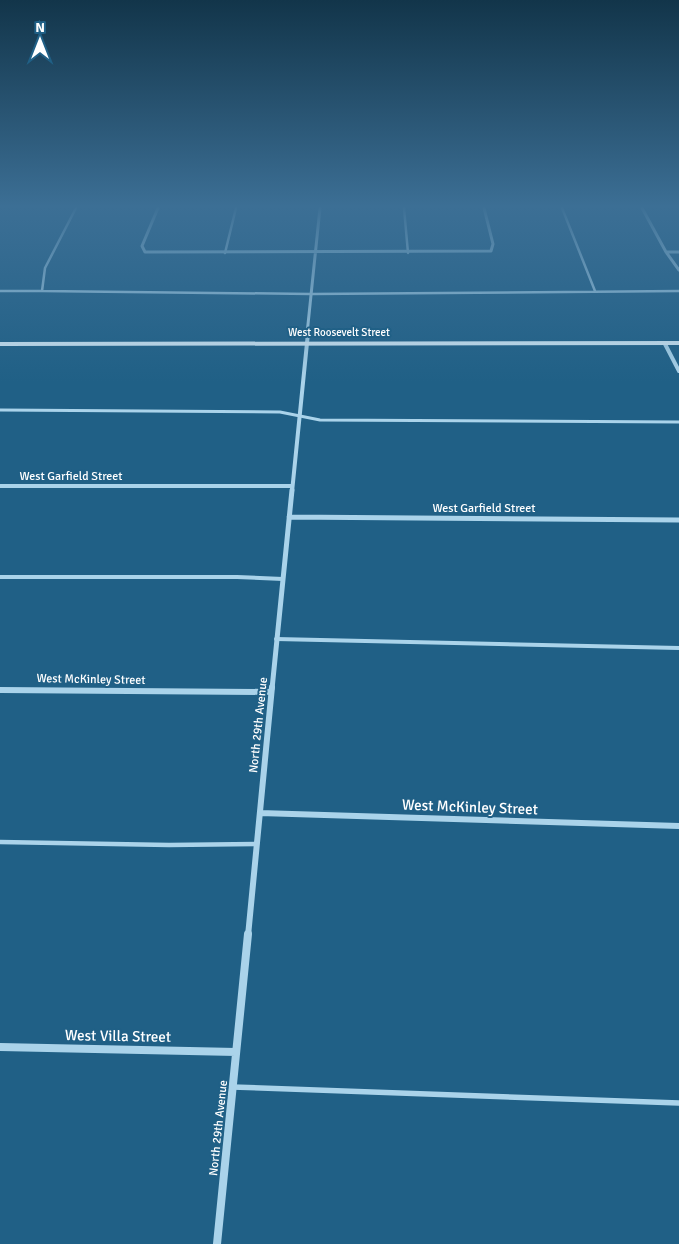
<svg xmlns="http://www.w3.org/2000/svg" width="679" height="1244" font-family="Signika,sans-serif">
<rect width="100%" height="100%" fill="#206086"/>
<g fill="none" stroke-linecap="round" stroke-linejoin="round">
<path stroke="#aad3ea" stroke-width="2.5" d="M 76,208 L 45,268 L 42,291 L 311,294 L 679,291
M 404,208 L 408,253
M 562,208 L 595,291
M 225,253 L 236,208
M 0,291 L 42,291"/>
<path stroke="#aad3ea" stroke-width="3" d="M 0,410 L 280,412 L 320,420 L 679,422"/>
<path stroke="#aad3ea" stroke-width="4" d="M 0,577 L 237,577 L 283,579
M 276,639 L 679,648"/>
<path stroke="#aad3ea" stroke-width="4.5" d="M 0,842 L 169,845 L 257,844"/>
<path stroke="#aad3ea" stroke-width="5.5" d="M 232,1087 L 679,1103"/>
<path stroke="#aad3ea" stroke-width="3" d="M 158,208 L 142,246 L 145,252 L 491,251 L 493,244 L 484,208
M 642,208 L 666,252 L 679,270
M 666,252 L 679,252
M 307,334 L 320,208"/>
<path stroke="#aad3ea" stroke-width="4" d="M 665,344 L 679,371
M 0,486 L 292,486
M 292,492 L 308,333"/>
<path stroke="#aad3ea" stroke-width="5" d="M 289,517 L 679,520
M 272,689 L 292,490"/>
<path stroke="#aad3ea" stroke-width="6" d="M 0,690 L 271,692
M 260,813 L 679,826
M 248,936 L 272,687"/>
<path stroke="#aad3ea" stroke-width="8" d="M 0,1047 L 236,1052
M 217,1244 L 248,934"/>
<path fill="#d5ebf8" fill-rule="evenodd" d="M 679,341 L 679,345 L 0,346 L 0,342 Z"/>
</g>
<linearGradient id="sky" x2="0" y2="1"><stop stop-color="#12354a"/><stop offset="0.54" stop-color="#3c6f95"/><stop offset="1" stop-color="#3c6f95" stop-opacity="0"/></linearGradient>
<rect width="679" height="382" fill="url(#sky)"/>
<g text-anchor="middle" stroke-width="4" stroke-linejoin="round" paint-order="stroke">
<g font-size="11" fill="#fff" stroke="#206086">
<text x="339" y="336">West Roosevelt Street</text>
</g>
<g font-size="12" fill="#fff" stroke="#206086">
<text x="71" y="480">West Garfield Street</text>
<text x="484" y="512">West Garfield Street</text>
<text transform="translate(91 679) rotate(1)" y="4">West McKinley Street</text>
<text transform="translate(258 725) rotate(-84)" y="4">North 29th Avenue</text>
<text transform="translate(218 1128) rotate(-84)" y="4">North 29th Avenue</text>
</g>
<g font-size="15" fill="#fff" stroke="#206086">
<text transform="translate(470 807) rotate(2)" y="5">West McKinley Street</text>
<text transform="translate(118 1036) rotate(1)" y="5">West Villa Street</text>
</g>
</g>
<g transform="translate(40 40)" stroke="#206086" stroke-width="4" paint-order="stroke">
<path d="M0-4L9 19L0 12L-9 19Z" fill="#ffffff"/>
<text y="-8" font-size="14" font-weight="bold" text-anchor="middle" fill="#ffffff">N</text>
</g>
</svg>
